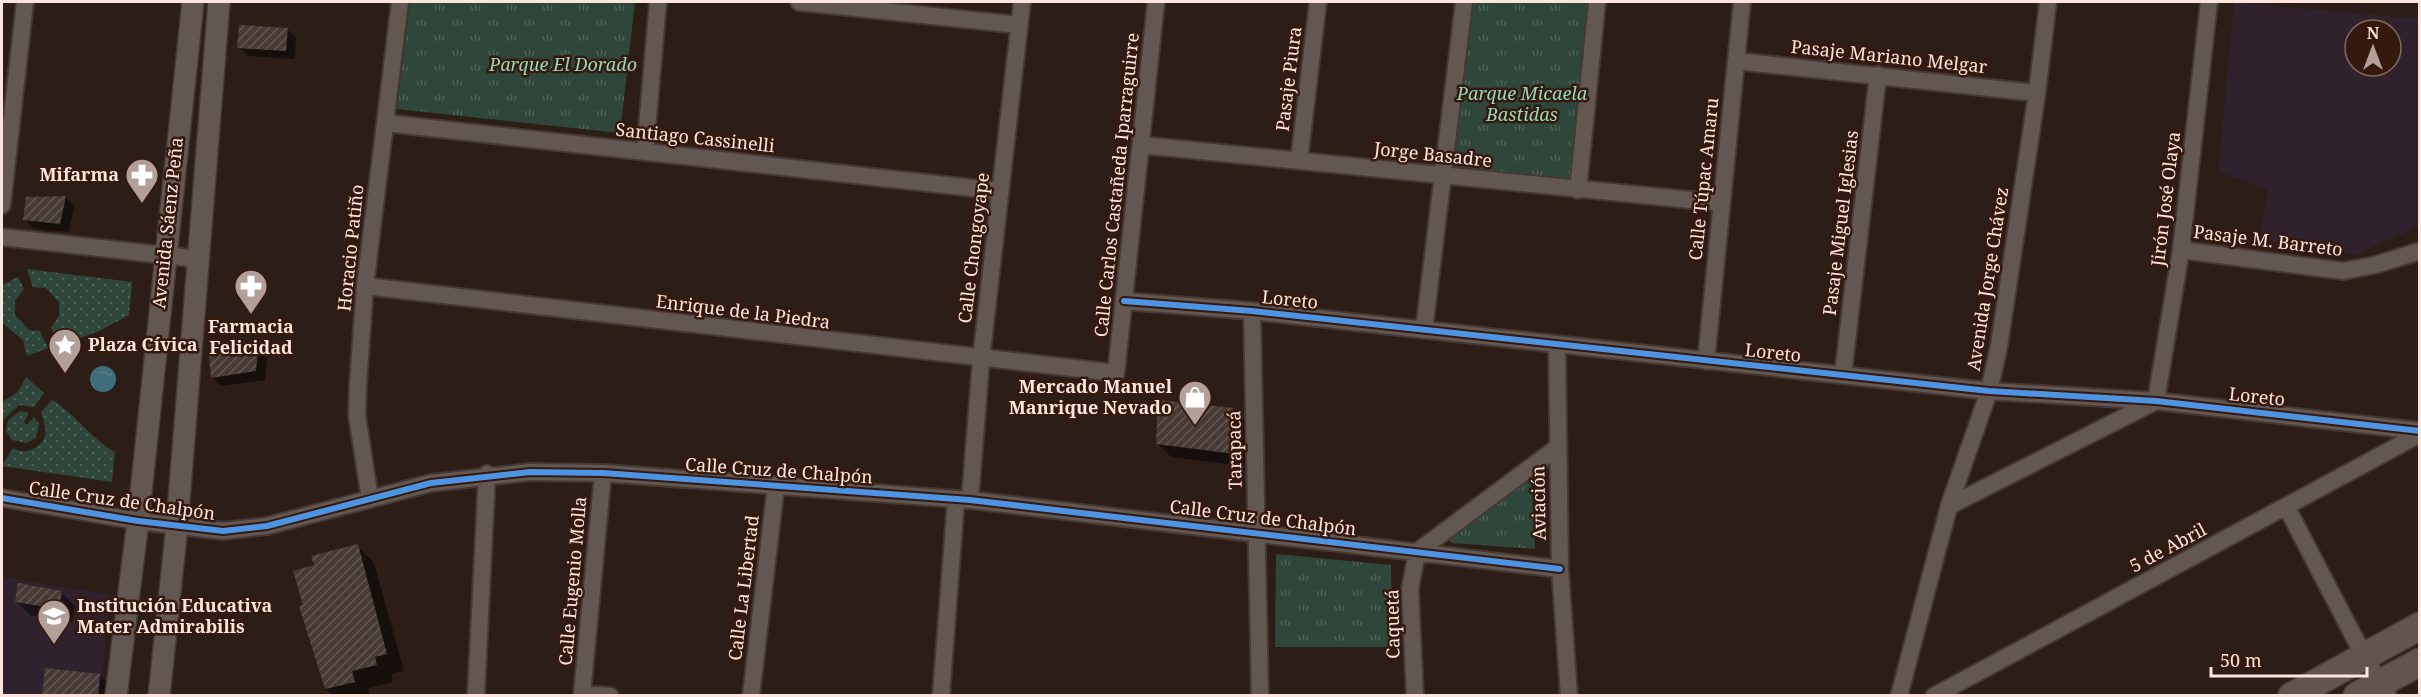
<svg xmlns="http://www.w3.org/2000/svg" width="2421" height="697" font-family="'Noto Serif',serif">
<defs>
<pattern id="grass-dots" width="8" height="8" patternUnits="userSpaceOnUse" patternTransform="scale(1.5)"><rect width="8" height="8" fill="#2f473a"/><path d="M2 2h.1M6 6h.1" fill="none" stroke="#4e6256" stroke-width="1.8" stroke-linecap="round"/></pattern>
<pattern id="park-tufts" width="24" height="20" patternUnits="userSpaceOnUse" patternTransform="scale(1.5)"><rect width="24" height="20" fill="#2f473a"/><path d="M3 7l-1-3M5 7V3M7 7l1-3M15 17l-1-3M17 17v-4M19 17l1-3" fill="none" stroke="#4e6256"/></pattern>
<pattern id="water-ripples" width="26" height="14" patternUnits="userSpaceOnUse" patternTransform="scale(1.5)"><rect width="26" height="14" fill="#3f6d79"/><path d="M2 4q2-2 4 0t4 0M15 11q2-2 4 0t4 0" fill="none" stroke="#5c828c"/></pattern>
<pattern id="building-hatch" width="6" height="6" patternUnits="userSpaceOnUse" patternTransform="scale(1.5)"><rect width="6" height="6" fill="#483b35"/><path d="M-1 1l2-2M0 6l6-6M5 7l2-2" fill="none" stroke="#635752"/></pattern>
</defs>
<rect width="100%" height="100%" fill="#2c1d17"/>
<path fill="#30222d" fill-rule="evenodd" d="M 2234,2 L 2419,19 L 2419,226 L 2358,254 L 2296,249 L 2259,238 L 2268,190 L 2218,171 ZM 2355,30 L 2391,30 L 2391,66 L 2355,66 Z
M 2,577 L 111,595 L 100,695 L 2,695 Z"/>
<path fill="url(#grass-dots)" d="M 27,269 L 132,282 L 129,315 L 99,331 L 58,346 L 51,328 L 59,316 L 59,302 L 46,288 L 33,287 Z
M 18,277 L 24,289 L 15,301 L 15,315 L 29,330 L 40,331 L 48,348 L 27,356 L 23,340 L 2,323 L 2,285 Z
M 26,377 L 44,393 L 34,407 L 19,405 L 2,421 L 2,402 L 18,392 Z
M 52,400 C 76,414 91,439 115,452 L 112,482 L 2,466 L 13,448 C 24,455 40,450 45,436 C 47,429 43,420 41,412 Z
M 20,411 L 29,413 L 24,422 L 27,425 L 34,417 L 39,423 L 36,438 L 26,443 L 12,440 L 6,431 L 8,420 Z"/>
<path fill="url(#park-tufts)" d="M 410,2 L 635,2 L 620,133 L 397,109 Z
M 1473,2 L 1594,2 L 1575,181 L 1453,168 Z
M 1531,474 L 1535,549 L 1451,543 L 1449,538 Z
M 1276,554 L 1391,565 L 1392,647 L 1275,647 Z"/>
<path fill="url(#water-ripples)" d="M90 379a13 13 0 1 1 26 0a13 13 0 1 1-26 0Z"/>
<path fill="#0007" d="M 287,29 L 296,38 L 295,59 L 248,56 L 239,47 Z
M 2,104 L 6,109 L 8,133 L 2,134 Z
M 66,197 L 74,206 L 69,232 L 34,229 L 25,220 Z
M 258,350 L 267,359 L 265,380 L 221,386 L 212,377 Z
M 1233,409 L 1246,423 L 1248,467 L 1171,457 L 1157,443 Z
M 357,545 L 374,563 L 404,671 L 391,674 L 393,682 L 368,688 L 370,696 L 333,696 L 326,689 L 304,606 L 315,566 Z
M 61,592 L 75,606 L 72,622 L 30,615 L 16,601 Z
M 99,675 L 113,689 L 112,696 L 45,696 Z"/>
<path fill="url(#building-hatch)" d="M 239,25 L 288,28 L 286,51 L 237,48 Z
M 66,196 L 60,224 L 23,220 L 26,197 Z
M 258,349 L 256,371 L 211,378 L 209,354 Z
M 1158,400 L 1233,408 L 1235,454 L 1156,444 Z
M 358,544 L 387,654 L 375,657 L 377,665 L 352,671 L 355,682 L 325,689 L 299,606 L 303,605 L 293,571 L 314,565 L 311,556 Z
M 18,583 L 62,591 L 59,609 L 15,602 Z
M 45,668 L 100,674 L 98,696 L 42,696 Z"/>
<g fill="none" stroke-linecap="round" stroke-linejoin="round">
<defs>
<path id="minor" d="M 799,2 L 1019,25
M 1736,61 L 2037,93
M 385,123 L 1000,191
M 1141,145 L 1721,203
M 645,152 L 658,2
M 1299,161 L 1318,2
M 1578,190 L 1597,2
M 2,205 L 25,2
M 2,237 L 198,259
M 2181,250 L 2343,271 L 2375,265 L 2420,251
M 365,286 L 1116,373 L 1156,2
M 1124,301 L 1252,311 L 1989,391 L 2156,401 L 2420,431
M 1252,311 L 1260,696
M 1424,330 L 1464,2
M 1557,345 L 1560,569 L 1569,696
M 1706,361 L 1742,2
M 1843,375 L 1878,75
M 603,473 L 582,694 L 610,696
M 2,498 L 138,521 L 223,531 L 267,526 L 431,483 L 530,472 L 603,473 L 970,500 L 1560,569
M 370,499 L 357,416 L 358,384 L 365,286 L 400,2
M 970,500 L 981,360 L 1022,2
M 1949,506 L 2156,401 L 2181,250 L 2209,2
M 2286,506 L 2364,656 L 2388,696
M 476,694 L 487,474
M 751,696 L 776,485
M 941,696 L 956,499
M 1415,696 L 1410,589 L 1417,552 L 1558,447
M 1899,696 L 1949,506 L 1989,391 L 1999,346 L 2037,93 L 2048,2
M 1934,696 L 2420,434"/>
<path id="tertiary" d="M 116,696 L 138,521 L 193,2
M 159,696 L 177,525 L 219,2"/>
<path id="primary" d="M 2292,696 L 2420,626
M 2357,696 L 2420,662"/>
</defs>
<use href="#minor" stroke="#463934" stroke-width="20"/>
<use href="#tertiary" stroke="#463934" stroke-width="24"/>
<use href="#primary" stroke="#463934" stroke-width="30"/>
<use href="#minor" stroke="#635752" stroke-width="16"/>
<use href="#tertiary" stroke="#635752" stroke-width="21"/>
<use href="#primary" stroke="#635450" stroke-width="27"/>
<defs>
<path id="cycleway" d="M 1124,301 L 1252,311 L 1989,391 L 2156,401 L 2420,431
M 2,498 L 138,521 L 223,531 L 267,526 L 431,483 L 530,472 L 603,473 L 970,500 L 1560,569"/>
</defs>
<use href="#cycleway" stroke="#35190e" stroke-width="10"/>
<use href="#cycleway" stroke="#4d94e3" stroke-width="6"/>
</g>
<defs>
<symbol id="pharmacy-pin" viewBox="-11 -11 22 30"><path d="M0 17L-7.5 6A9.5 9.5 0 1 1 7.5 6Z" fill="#b2a098" stroke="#35190e"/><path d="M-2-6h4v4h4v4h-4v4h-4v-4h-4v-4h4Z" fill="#fff"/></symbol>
<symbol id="sight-pin" viewBox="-11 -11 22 30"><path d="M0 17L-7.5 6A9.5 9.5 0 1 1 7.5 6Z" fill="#b2a098" stroke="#35190e"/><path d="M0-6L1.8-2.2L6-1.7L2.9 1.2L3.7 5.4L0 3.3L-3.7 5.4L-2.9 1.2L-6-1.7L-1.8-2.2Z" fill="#fff"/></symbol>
<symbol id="shop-pin" viewBox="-11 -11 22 30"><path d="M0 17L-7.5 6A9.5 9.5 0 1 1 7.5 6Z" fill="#b2a098" stroke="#35190e"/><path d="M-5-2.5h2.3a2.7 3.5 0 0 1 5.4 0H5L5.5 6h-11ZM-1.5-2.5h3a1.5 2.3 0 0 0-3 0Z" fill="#fff"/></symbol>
<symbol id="school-pin" viewBox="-11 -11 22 30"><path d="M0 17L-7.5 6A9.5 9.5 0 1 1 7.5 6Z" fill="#b2a098" stroke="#35190e"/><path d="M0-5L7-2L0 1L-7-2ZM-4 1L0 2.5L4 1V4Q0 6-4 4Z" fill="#fff"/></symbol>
</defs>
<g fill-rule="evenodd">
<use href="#pharmacy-pin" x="123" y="156" width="38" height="52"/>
<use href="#pharmacy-pin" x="232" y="267" width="38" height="52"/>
<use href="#sight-pin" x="46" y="326" width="38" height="52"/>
<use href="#shop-pin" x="1176" y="378" width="38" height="52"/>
<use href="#school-pin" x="35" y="597" width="38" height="52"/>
</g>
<g text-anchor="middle" stroke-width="5" stroke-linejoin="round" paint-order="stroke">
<g font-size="18" fill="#fae6de" stroke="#35190e">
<text transform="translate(1889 57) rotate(6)" y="6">Pasaje Mariano Melgar</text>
<text transform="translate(1289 79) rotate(-83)" y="6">Pasaje Piura</text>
<text transform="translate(695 138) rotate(6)" y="6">Santiago Cassinelli</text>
<text transform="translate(1433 155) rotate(6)" y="6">Jorge Basadre</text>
<text transform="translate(1704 179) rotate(-84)" y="6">Calle Túpac Amaru</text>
<text transform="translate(1117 185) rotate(-84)" y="6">Calle Carlos Castañeda Iparraguirre</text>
<text transform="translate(2166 199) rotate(-83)" y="6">Jirón José Olaya</text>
<text transform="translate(168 223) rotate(-84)" y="6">Avenida Sáenz Peña</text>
<text transform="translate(1841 223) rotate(-83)" y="6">Pasaje Miguel Iglesias</text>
<text transform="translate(2268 241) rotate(7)" y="6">Pasaje M. Barreto</text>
<text transform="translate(351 248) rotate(-84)" y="6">Horacio Patiño</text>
<text transform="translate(974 248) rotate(-83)" y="6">Calle Chongoyape</text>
<text transform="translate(1988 279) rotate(-81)" y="6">Avenida Jorge Chávez</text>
<text transform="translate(1290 300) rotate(6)" y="6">Loreto</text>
<text transform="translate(743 312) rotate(7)" y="6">Enrique de la Piedra</text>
<text transform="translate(1773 353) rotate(6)" y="6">Loreto</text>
<text transform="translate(2257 397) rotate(6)" y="6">Loreto</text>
<text transform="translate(1235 450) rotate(-91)" y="6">Tarapacá</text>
<text transform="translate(779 471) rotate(4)" y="6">Calle Cruz de Chalpón</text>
<text transform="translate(122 501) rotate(8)" y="6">Calle Cruz de Chalpón</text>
<text transform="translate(1539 503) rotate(-91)" y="6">Aviación</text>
<text transform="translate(1263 518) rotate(7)" y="6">Calle Cruz de Chalpón</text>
<text transform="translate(2168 548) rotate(-28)" y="6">5 de Abril</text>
<text transform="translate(573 581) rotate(-85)" y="6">Calle Eugenio Molla</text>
<text transform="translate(744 588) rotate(-83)" y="6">Calle La Libertad</text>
<text transform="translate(1393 624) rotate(-91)" y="6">Caquetá</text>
</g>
<g font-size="18" font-style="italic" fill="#91dbb8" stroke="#35190e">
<text x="563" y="71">Parque El Dorado</text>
<text x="1522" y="100">Parque Micaela<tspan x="1522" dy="21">Bastidas</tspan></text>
</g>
<g font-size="18" font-weight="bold" fill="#fae6de" stroke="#35190e" text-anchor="end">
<text x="119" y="181">Mifarma</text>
<text x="251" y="333" text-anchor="middle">Farmacia<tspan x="251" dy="21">Felicidad</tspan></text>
<text x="88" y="351" text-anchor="start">Plaza Cívica</text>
<text x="1172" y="393">Mercado Manuel<tspan x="1172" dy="21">Manrique Nevado</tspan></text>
<text x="77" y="612" text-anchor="start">Institución Educativa<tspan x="77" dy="21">Mater Admirabilis</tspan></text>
</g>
</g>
<rect width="2421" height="697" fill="none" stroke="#fae6de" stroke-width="6"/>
<g transform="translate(2373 48)"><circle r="28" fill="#35190e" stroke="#846b61" stroke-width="1.5"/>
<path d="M0-4.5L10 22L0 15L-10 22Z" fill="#b2a098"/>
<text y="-9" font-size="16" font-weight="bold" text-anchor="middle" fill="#fae6de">N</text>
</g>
<path d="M2211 667v9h156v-9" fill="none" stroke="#fae6de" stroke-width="3"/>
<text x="2220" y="667" font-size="18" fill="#fae6de" stroke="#35190e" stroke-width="4.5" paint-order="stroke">50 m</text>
</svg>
